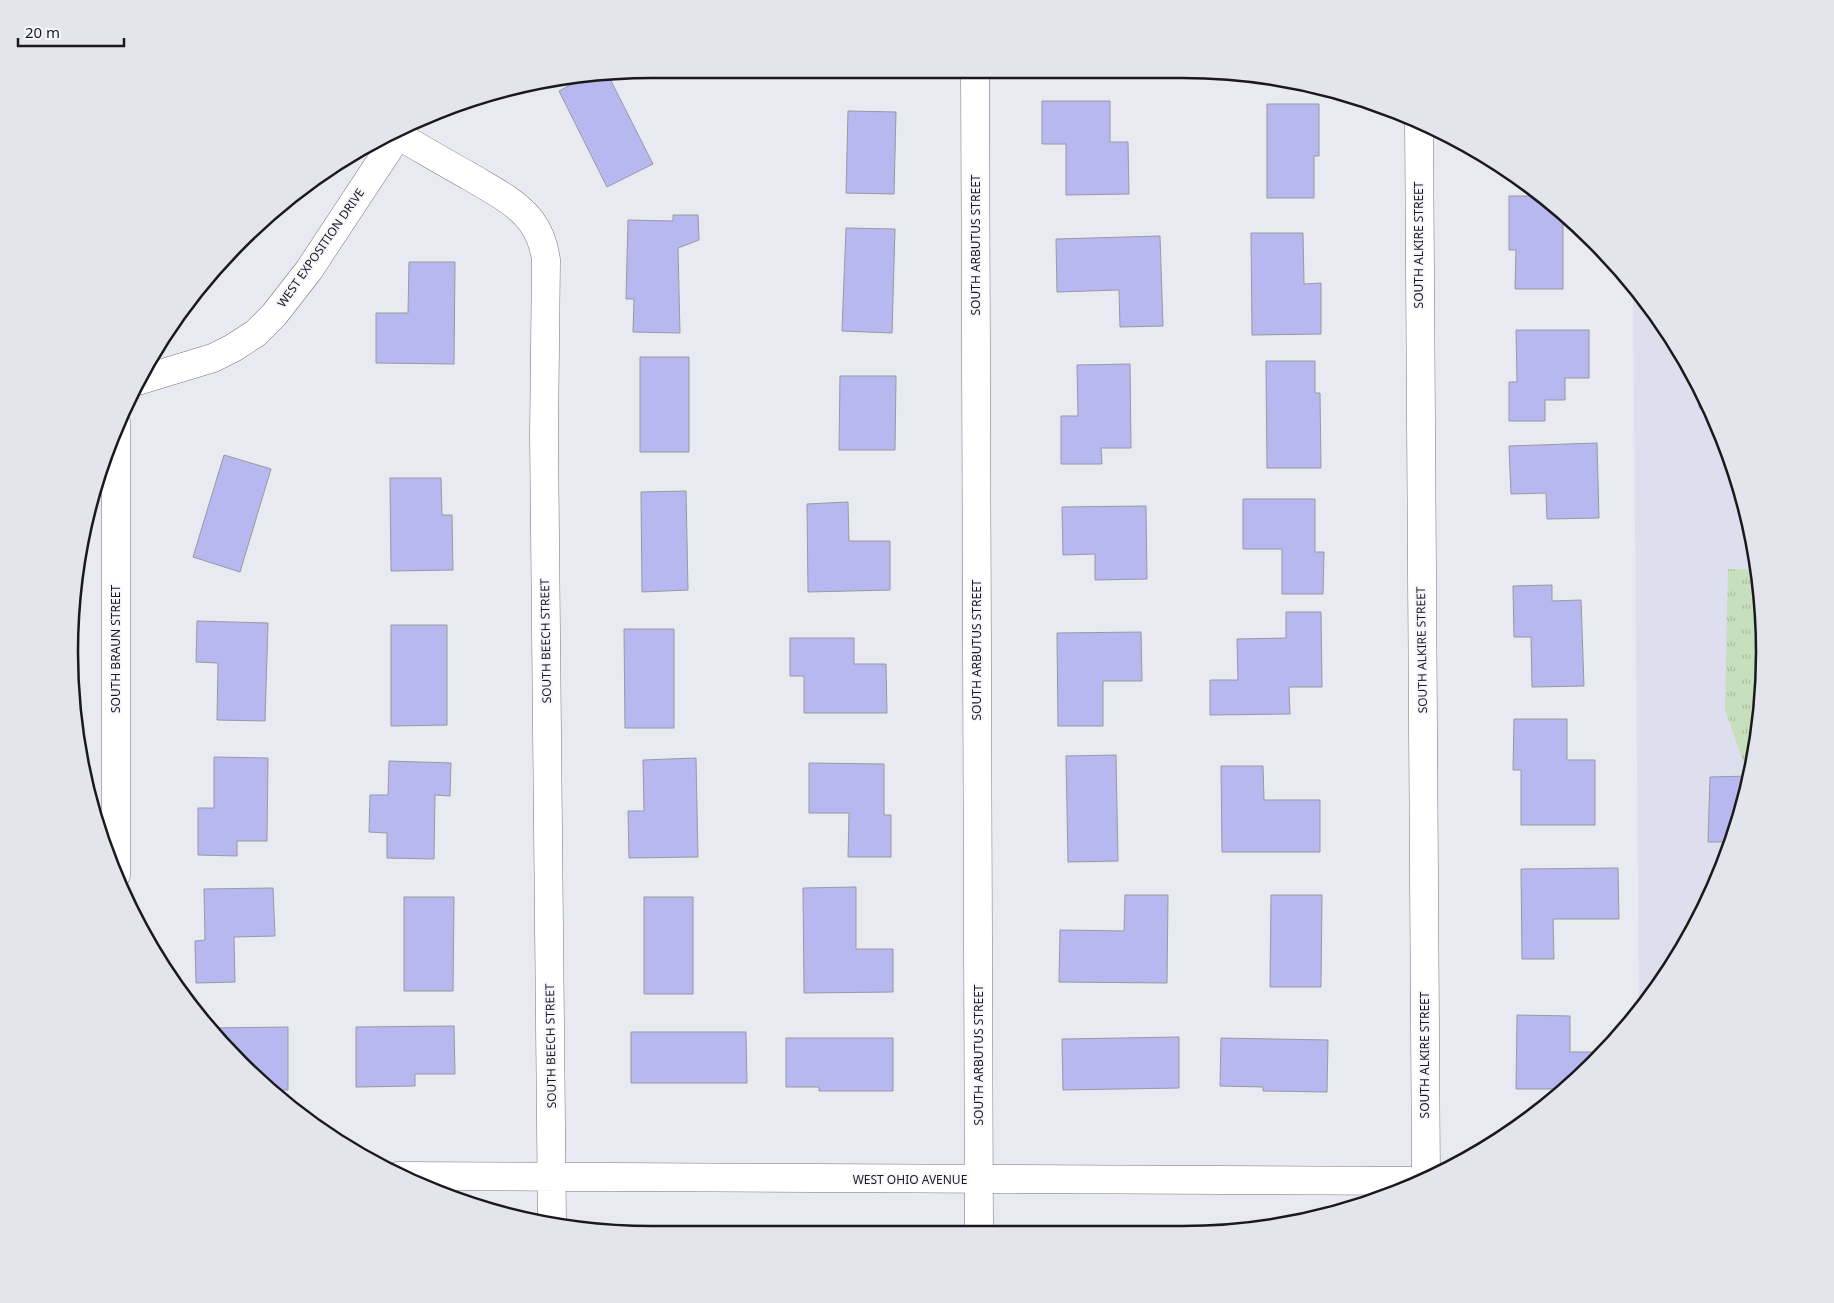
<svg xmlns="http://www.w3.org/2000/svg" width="1834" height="1303" font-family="'Noto Sans',sans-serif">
<defs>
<pattern id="park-tufts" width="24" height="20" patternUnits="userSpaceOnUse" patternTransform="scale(1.25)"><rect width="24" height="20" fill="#c6dfbc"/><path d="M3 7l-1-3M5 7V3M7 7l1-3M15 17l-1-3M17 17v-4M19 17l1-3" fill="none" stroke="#aabfa1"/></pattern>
</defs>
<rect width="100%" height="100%" fill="#e9e9f1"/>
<path fill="#dedeee" d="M 1633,285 L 1687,360 L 1734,464 L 1760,575 L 1764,689 L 1745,802 L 1705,909 L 1645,1006 L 1639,1013 Z"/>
<path fill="url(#park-tufts)" d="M 1728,569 L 1759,570 L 1760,575 L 1764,689 L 1751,768 L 1745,767 L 1725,710 Z"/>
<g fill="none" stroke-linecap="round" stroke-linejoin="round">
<path stroke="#7eb2d8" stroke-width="10" d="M 1703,405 L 1705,399"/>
</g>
<path fill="#b6b8ef" stroke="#9999a1" d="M 608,75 L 653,164 L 607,187 L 559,91 L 585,77 Z
M 1042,101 L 1110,101 L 1110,142 L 1128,142 L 1129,194 L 1066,195 L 1066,144 L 1042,144 Z
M 1267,104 L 1319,104 L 1319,156 L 1314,156 L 1314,198 L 1267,198 Z
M 848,111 L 896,112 L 894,194 L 846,193 Z
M 1509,196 L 1544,196 L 1563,213 L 1563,289 L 1515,289 L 1516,250 L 1509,250 Z
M 673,215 L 698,215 L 699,240 L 678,248 L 680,333 L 633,332 L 634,299 L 626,299 L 628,220 L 673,221 Z
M 846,228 L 895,229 L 892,333 L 842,331 Z
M 1251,233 L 1303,233 L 1304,284 L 1321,283 L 1321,334 L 1252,335 Z
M 1160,236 L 1163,326 L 1120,327 L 1119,290 L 1057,292 L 1056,239 Z
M 409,262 L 455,262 L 454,364 L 376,363 L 376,313 L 408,313 Z
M 1516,330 L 1589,330 L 1589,378 L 1565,378 L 1565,400 L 1545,400 L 1545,421 L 1509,421 L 1509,382 L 1517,382 Z
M 640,357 L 689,357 L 689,452 L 640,452 Z
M 1266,361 L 1315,361 L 1315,393 L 1320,393 L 1321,468 L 1267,468 Z
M 1130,364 L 1131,448 L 1101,448 L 1102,464 L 1061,464 L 1061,416 L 1078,416 L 1077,365 Z
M 840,376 L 896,376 L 895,450 L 839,450 Z
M 1597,443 L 1599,518 L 1547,519 L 1546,493 L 1511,494 L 1509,446 Z
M 224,455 L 271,469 L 240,572 L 193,557 Z
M 390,478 L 441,478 L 442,515 L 452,515 L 453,570 L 391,571 Z
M 686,491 L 688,590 L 642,592 L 641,492 Z
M 1243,499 L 1315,499 L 1315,552 L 1324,552 L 1323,594 L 1282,594 L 1282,549 L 1243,549 Z
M 848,502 L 849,541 L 890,541 L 890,590 L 808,592 L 807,504 Z
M 1146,506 L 1147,579 L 1095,580 L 1095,554 L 1063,555 L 1062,507 Z
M 1552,585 L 1552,601 L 1581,600 L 1584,686 L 1532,687 L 1531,637 L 1514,637 L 1513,586 Z
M 1286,612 L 1321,612 L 1322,687 L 1289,687 L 1290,714 L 1210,715 L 1210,680 L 1238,680 L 1237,639 L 1286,638 Z
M 197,621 L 268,623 L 265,721 L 217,720 L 218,663 L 196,662 Z
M 391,625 L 447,625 L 447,725 L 391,726 Z
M 624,629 L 674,629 L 674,728 L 625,728 Z
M 1141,632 L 1142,681 L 1103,681 L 1103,726 L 1058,726 L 1057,633 Z
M 790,638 L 854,638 L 854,664 L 886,664 L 887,713 L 804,713 L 804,676 L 790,676 Z
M 1514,719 L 1567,719 L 1567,760 L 1595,760 L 1595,825 L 1521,825 L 1521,770 L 1513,770 Z
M 1116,755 L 1118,861 L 1068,862 L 1066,756 Z
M 214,757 L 268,758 L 267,841 L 237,841 L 237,856 L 198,855 L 198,808 L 214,808 Z
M 696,758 L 698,857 L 629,858 L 628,811 L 644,811 L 643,760 Z
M 389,761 L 451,763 L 450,796 L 435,795 L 434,859 L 387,858 L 387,833 L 369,832 L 370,795 L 388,795 Z
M 809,763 L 884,764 L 884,815 L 891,815 L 891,857 L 848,857 L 849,813 L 809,813 Z
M 1221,766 L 1263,766 L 1264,800 L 1320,800 L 1320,852 L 1222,852 Z
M 1750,776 L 1745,802 L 1730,842 L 1708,842 L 1710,777 Z
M 1618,868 L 1619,919 L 1553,919 L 1554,959 L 1522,959 L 1521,869 Z
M 856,887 L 856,949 L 893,949 L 893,992 L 804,993 L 803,888 Z
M 273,888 L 275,936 L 234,937 L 235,982 L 196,983 L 195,941 L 205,940 L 204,889 Z
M 1125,895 L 1168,895 L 1167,983 L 1059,982 L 1060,930 L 1124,931 Z
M 1271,895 L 1322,895 L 1321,987 L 1270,987 Z
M 404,897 L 454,897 L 453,991 L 404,991 Z
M 644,897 L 693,897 L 693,994 L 644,994 Z
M 1517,1015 L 1570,1016 L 1570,1052 L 1602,1052 L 1567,1089 L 1516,1089 Z
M 454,1026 L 455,1074 L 415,1074 L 415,1086 L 356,1087 L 356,1027 Z
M 288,1027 L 288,1090 L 271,1090 L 214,1036 L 208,1028 Z
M 631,1032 L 746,1032 L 747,1083 L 631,1083 Z
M 1179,1037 L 1179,1088 L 1063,1090 L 1062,1039 Z
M 786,1038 L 893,1038 L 893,1091 L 819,1091 L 819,1087 L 786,1087 Z
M 1221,1038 L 1328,1040 L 1327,1092 L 1263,1091 L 1263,1087 L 1220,1086 Z"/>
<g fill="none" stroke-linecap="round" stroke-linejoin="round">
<defs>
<path id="street" d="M 975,69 L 979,1231
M 399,136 C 422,149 445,163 469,176 C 490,189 516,201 531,221 C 540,233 544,245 546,260 L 544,435 L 552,1223
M 137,381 L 213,358 L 233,348 L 256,333 L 274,315 L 309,270 L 404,126
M 116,422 L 116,875
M 398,1176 L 1421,1181"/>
<path id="secondary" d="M 1419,120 L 1426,1179"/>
</defs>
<use href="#street" stroke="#76777e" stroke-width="29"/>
<use href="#secondary" stroke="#76777e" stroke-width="29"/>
<use href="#street" stroke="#fff" stroke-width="28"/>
<use href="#secondary" stroke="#fff" stroke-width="28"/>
</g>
<g text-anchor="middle" stroke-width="4" stroke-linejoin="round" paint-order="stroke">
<g font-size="12" fill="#1a1a1d" stroke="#f6f6fe">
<text transform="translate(976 245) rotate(-90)" y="4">SOUTH ARBUTUS STREET</text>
<text transform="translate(1419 245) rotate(-90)" y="4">SOUTH ALKIRE STREET</text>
<text transform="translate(321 248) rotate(-55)" y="4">WEST EXPOSITION DRIVE</text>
<text transform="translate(546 641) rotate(-91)" y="4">SOUTH BEECH STREET</text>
<text transform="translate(116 649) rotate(-90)" y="4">SOUTH BRAUN STREET</text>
<text transform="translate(977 650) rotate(-90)" y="4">SOUTH ARBUTUS STREET</text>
<text transform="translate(1422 650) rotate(-91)" y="4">SOUTH ALKIRE STREET</text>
<text transform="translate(551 1046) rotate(-91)" y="4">SOUTH BEECH STREET</text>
<text transform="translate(979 1055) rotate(-90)" y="4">SOUTH ARBUTUS STREET</text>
<text transform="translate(1425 1055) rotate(-90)" y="4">SOUTH ALKIRE STREET</text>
<text x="910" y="1184">WEST OHIO AVENUE</text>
</g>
</g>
<path d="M0 0H1834V1303H0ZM652 78H1182A574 574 0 0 1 1756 652V652A574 574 0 0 1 1182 1226H652A574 574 0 0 1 78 652V652A574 574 0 0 1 652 78Z" fill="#e4e4ec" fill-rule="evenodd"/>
<path fill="none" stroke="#1a1a1d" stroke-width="2.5" d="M652 78H1182A574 574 0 0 1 1756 652V652A574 574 0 0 1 1182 1226H652A574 574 0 0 1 78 652V652A574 574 0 0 1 652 78Z"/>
<path d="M18 38v8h106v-8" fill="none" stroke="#1a1a1d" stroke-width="2.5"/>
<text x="25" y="38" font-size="15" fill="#1a1a1d" stroke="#f6f6fe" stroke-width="4" paint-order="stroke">20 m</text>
</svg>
